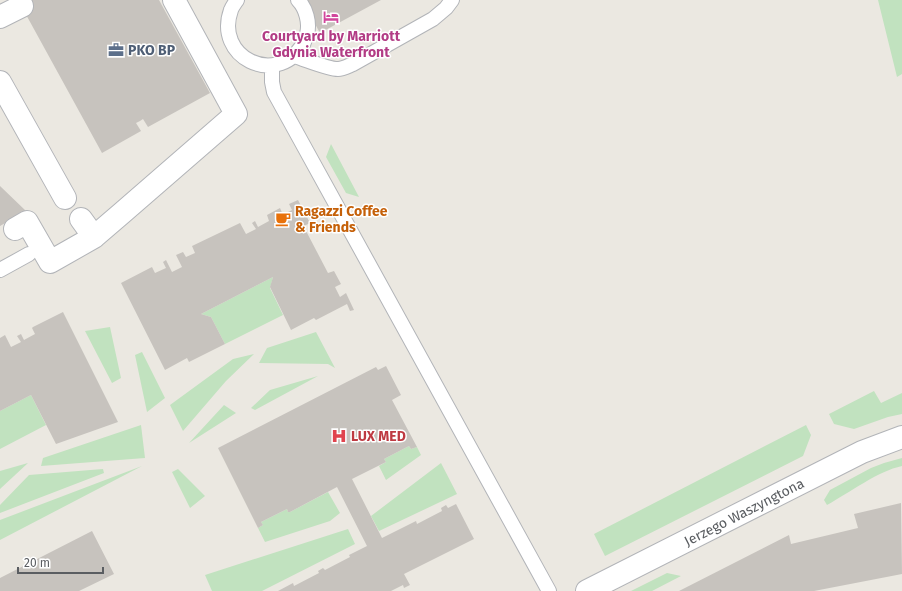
<svg xmlns="http://www.w3.org/2000/svg" width="902" height="591" font-family="'Fira Sans',sans-serif">
<rect width="100%" height="100%" fill="#ebe8e1"/>
<path fill="#c1e2bf" d="M 878,0 L 902,0 L 902,74 L 897,77 Z
M 331,144 L 359,197 L 346,193 L 326,157 Z
M 273,277 L 270,288 L 283,315 L 225,344 L 211,317 L 201,314 Z
M 110,327 L 121,378 L 112,383 L 85,331 Z
M 316,332 L 335,368 L 328,364 L 259,363 L 267,348 Z
M 142,352 L 165,398 L 147,412 L 135,355 Z
M 254,354 L 226,381 L 183,431 L 170,405 L 233,359 Z
M 318,376 L 255,410 L 251,408 L 270,390 Z
M 874,391 L 881,403 L 902,393 L 902,414 L 888,417 L 854,429 L 834,424 L 829,414 Z
M 31,395 L 46,425 L 0,449 L 0,411 Z
M 224,405 L 236,413 L 189,443 Z
M 141,425 L 145,458 L 41,466 L 43,458 Z
M 806,425 L 811,435 L 803,456 L 605,556 L 594,534 Z
M 409,446 L 411,449 L 417,447 L 421,455 L 386,480 L 379,466 L 386,462 L 384,459 Z
M 902,458 L 902,466 C 878,471 849,493 827,505 L 824,500 L 830,490 L 871,468 L 884,463 Z
M 28,463 L 0,489 L 0,471 Z
M 441,463 L 457,494 L 379,531 L 371,516 Z
M 142,466 L 0,540 L 0,520 Z
M 103,469 L 104,473 L 0,513 L 0,505 L 29,475 Z
M 178,469 L 205,496 L 190,508 L 172,472 Z
M 328,492 L 340,513 L 330,521 L 265,542 L 258,528 L 263,525 L 261,522 L 287,509 L 288,512 L 290,512 Z
M 348,529 L 355,544 L 262,591 L 212,591 L 205,575 Z
M 667,573 L 681,576 L 652,591 L 631,591 Z"/>
<path fill="#c7c3be" d="M 18,0 L 159,0 L 210,93 L 148,127 L 143,119 L 140,121 L 136,123 L 141,131 L 102,153 Z
M 302,0 L 381,0 L 320,33 Z
M 0,186 L 26,211 L 0,226 Z
M 298,200 L 310,223 L 304,226 L 305,229 L 328,273 L 334,271 L 341,284 L 335,287 L 340,297 L 346,293 L 354,310 L 350,311 L 347,304 L 316,320 L 314,318 L 291,330 L 270,287 L 273,277 L 201,314 L 211,317 L 225,344 L 189,362 L 187,358 L 165,370 L 121,283 L 150,268 L 152,267 L 155,273 L 166,268 L 163,262 L 166,260 L 172,272 L 182,267 L 176,255 L 183,252 L 186,257 L 195,253 L 192,246 L 240,223 L 246,234 L 256,229 L 252,223 L 255,221 L 258,227 L 269,221 L 267,215 L 280,208 L 283,215 L 284,214 L 292,210 L 289,204 Z
M 63,312 L 118,422 L 56,444 L 31,395 L 0,411 L 0,338 L 5,335 L 11,347 L 21,342 L 17,336 L 21,334 L 24,340 L 35,334 L 32,328 L 33,327 Z
M 386,366 L 401,395 L 392,400 L 417,447 L 411,449 L 409,446 L 384,459 L 386,462 L 352,479 L 382,538 L 416,521 L 417,524 L 442,511 L 441,508 L 446,505 L 448,508 L 456,504 L 474,539 L 404,574 L 410,585 L 404,588 L 403,585 L 391,591 L 278,591 L 293,583 L 294,586 L 319,573 L 318,571 L 323,568 L 325,570 L 350,557 L 349,555 L 367,546 L 337,487 L 290,512 L 288,512 L 287,509 L 261,522 L 263,525 L 258,528 L 218,448 L 376,367 L 378,370 Z
M 901,503 L 902,574 L 814,591 L 679,591 L 789,535 L 791,544 L 858,528 L 854,514 Z
M 92,531 L 114,574 L 79,591 L 0,591 L 0,578 Z"/>
<g fill="none" stroke-linecap="round" stroke-linejoin="round">
<defs>
<path id="service" d="M 237,0 C 235,3 232,7 231,10 C 214,57 275,87 302,46 C 305,42 305,38 307,34 C 310,23 306,8 298,0
M 294,56 C 305,59 327,69 338,69 C 343,69 348,66 353,64 L 433,19 L 446,8 L 452,0
M 272,66 L 272,82 L 274,92 L 549,591
M 0,270 L 29,254"/>
<path id="pedestrian" d="M 0,17 L 22,6
M 0,82 L 65,198
M 81,219 L 94,237
M 15,229 L 27,222 L 50,262 L 94,237 L 122,213 L 236,114 L 174,0"/>
<path id="minor" d="M 587,591 L 862,452 L 902,437"/>
</defs>
<use href="#service" stroke="#b2b4b8" stroke-width="16"/>
<use href="#pedestrian" stroke="#b2b4b8" stroke-width="24"/>
<use href="#minor" stroke="#b2b4b8" stroke-width="24"/>
<use href="#service" stroke="#fff" stroke-width="14"/>
<use href="#pedestrian" stroke="#fff" stroke-width="22"/>
<use href="#minor" stroke="#fff" stroke-width="22"/>
</g>
<defs>
<symbol id="hotel-bare" viewBox="-9 -9 18 18"><path d="M-6-4.5h1.5V1H6V5H4.5V3h-9V5H-6ZM-4 0a1.8 1.8 0 1 1 3.6 0ZM.5 0V-2.5h3Q6-2.5 6 0Z" fill="#d1479c" stroke="#fff" stroke-width="2.5" paint-order="stroke"/></symbol>
<symbol id="office-bare" viewBox="-9 -9 18 18"><path d="M-6-3h4V-5.5h4V-3h4V5H-6ZM-1-4.5V-3h2v-1.5ZM-6 0V1H6V0Z" fill="#5c6f8a" stroke="#fff" stroke-width="2.5" paint-order="stroke"/></symbol>
<symbol id="cafe-bare" viewBox="-9 -9 18 18"><path d="M-5.5-4.5H6V0H3Q3 3.5 0 3.5H-2.5Q-5.5 3.5-5.5 0ZM3-3.2v2h1.7v-2ZM-6 4.5H4V6H-6Z" fill="#e8710a" stroke="#fff" stroke-width="2.5" paint-order="stroke"/></symbol>
<symbol id="hospital-bare" viewBox="-9 -9 18 18"><path d="M-5-5h3v3.5h4V-5h3V5h-3V1.5h-4V5h-3Z" fill="#e0444e" stroke="#fff" stroke-width="2.5" paint-order="stroke"/></symbol>
</defs>
<g fill-rule="evenodd">
<use href="#hotel-bare" x="320" y="6" width="22" height="22"/>
<use href="#office-bare" x="105" y="39" width="22" height="22"/>
<use href="#cafe-bare" x="272" y="208" width="22" height="22"/>
<use href="#hospital-bare" x="328" y="425" width="22" height="22"/>
</g>
<g text-anchor="middle" stroke-width="3" stroke-linejoin="round" paint-order="stroke">
<g font-size="14" font-weight="bold" fill="#b23c85" stroke="#fff">
<text x="331" y="41">Courtyard by Marriott<tspan x="331" dy="16">Gdynia Waterfront</tspan></text>
</g>
<g font-size="14" font-weight="bold" fill="#4e5e75" stroke="#fff" text-anchor="start">
<text x="128" y="55">PKO BP</text>
</g>
<g font-size="14" font-weight="bold" fill="#c56008" stroke="#fff" text-anchor="start">
<text x="295" y="216">Ragazzi Coffee<tspan x="295" dy="16">&amp; Friends</tspan></text>
</g>
<g font-size="14" font-weight="bold" fill="#be3a42" stroke="#fff" text-anchor="start">
<text x="351" y="441">LUX MED</text>
</g>
<g font-size="14" fill="#5a5d61" stroke="#fff">
<text transform="translate(744 512) rotate(-27)" y="5">Jerzego Waszyngtona</text>
</g>
</g>
<path d="M18 567v6h85v-6" fill="none" stroke="#5a5d61" stroke-width="2"/>
<text x="24" y="567" font-size="12" fill="#5a5d61" stroke="#ffffff" stroke-width="3" paint-order="stroke">20 m</text>
</svg>
